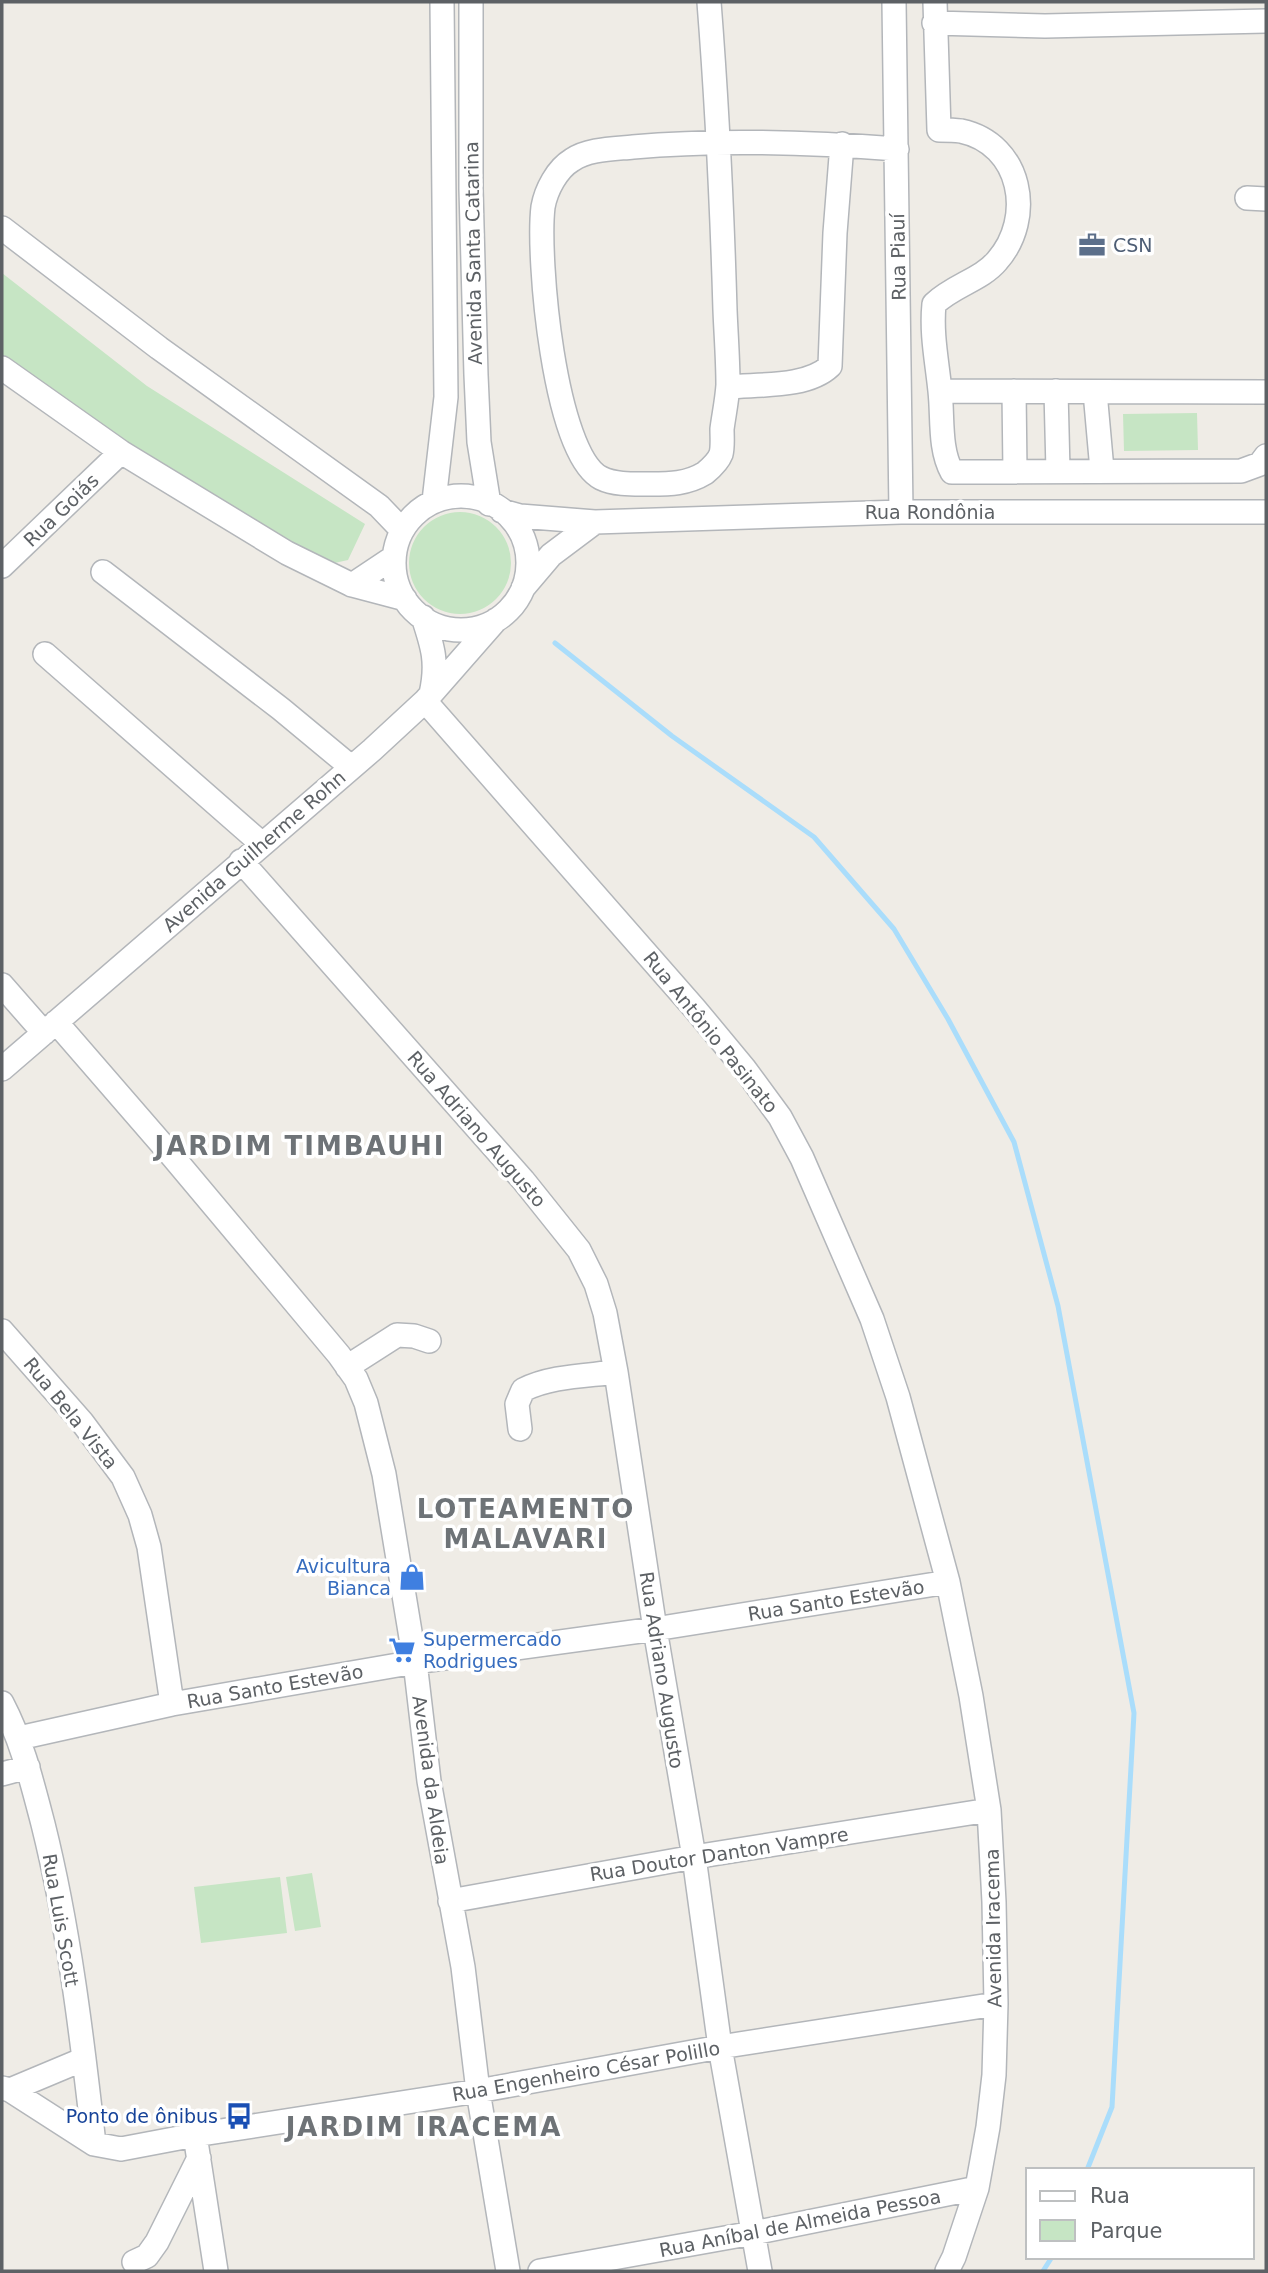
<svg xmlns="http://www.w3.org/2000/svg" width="1268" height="2273" font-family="'DejaVu Sans',sans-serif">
<rect width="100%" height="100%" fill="#efece6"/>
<path fill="#c6e5c4" d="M 2,273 L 147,386 L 365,524 L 348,560 L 321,566 L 102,437 L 2,362 Z
M 1197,413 L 1198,450 L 1124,451 L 1123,414 Z
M409 563a51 51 0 1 1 102 0a51 51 0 1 1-102 0Z
M 312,1873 L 321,1927 L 295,1931 L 286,1877 Z
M 280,1877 L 287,1933 L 201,1943 L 194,1887 Z"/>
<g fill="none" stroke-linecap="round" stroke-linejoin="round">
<path stroke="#aaddfb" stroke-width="5" d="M 555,643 L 672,736 L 814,837 L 894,929 L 948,1019 L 1014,1142 L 1058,1306 L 1134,1713 L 1112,2107 L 1087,2170
M 1043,2271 L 1052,2257"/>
<defs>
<path id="minor" d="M 471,2 L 471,189 L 476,375 L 479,442 L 489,504
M 709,2 C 717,104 722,207 725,310 C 726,335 728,360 728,385 C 727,400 724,414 722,429 C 722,437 723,447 721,454 C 718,462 711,468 705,473 C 687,484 670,484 650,484 C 634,484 615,485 601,478 C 554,454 537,257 543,207 C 546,190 557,169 572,160 C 588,149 613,149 633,147 C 721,139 808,142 897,149
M 894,2 L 901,512
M 935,2 L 939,130 C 946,130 954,130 961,131 C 1022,144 1035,218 997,261 C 981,280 954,285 934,304 C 931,334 937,361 940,391 C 943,417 939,449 952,472 L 1241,471 L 1260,464 L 1266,456
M 934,23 L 1045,26 L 1266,21
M 1247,198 L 1266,199
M 2,228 L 159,348 L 379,506 L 402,530
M 2,368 L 121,452 L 287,553 L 352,585 L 405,599
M 728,387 C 759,384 807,388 830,366 L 835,233 L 842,144
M 940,391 L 1266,392
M 1014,391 L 1015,472
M 1056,391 L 1058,471
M 1095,392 L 1102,470
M394 563a67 67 0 1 1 134 0a67 67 0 1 1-134 0Z
M 434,501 L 446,397 L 442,2
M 502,511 L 520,516 L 595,522 L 901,512 L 1266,512
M 2,566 L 121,452
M 103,572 L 281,709 L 351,767
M 352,585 L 394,557
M 523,588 L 551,555 L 595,522
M 423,617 C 433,647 438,663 431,694
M 45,654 L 262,844
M 425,701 L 695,1009 L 744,1068 L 780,1117 L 802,1158 L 872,1319 L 898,1397 L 948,1582 L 971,1696 L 989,1810 L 994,1902 L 996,2004 L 994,2075 L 988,2127 L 977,2188 L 954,2257 L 947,2271
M 241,861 L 523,1180 L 579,1250 L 596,1284 L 605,1313 L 616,1372 L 655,1629 L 694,1857 L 720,2047 L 760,2271
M 2,985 L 44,1033
M 56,1022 L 173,1157 L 339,1355 L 356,1379 L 366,1403 L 384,1474 L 415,1662 L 429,1781 L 463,1967 L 478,2091 L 508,2271
M 2,1069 L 372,750 L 425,701 L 496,620
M 2,1331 L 82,1422 L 123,1477 L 140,1515 L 149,1547 L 172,1704
M 347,1367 L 397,1335 L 414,1336 L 429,1341
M 520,1429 L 517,1404 L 523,1390 C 550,1376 585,1376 616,1372
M 2,1703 C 22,1741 32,1782 43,1824 C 69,1928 82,2037 94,2144
M 19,1738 L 172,1704 L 415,1662 L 655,1629 L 948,1582
M 2,1774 L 28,1767
M 450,1901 L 694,1857 L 989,1810
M 2,2088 L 10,2090 L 94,2144 L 121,2149 L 195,2135 L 478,2091 L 720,2047 L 996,2004
M 10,2090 L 84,2059
M 195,2135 L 216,2271
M 134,2262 L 147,2256 L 157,2242 L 199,2158
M 540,2271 L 753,2233 L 977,2188"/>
</defs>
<use href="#minor" stroke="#b3b6ba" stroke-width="26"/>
<use href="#minor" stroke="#fff" stroke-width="23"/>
</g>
<defs>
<symbol id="office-bare" viewBox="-9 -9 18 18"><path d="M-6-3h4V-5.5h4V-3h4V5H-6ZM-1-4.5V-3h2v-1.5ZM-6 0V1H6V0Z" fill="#5c6f8a" stroke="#fff" stroke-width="2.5" paint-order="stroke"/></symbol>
<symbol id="shop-bare" viewBox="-9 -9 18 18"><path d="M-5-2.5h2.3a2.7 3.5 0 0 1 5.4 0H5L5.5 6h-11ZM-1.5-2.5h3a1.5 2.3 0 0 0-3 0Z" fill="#3f7fe0" stroke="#fff" stroke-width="2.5" paint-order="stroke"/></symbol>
<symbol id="supermarket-bare" viewBox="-9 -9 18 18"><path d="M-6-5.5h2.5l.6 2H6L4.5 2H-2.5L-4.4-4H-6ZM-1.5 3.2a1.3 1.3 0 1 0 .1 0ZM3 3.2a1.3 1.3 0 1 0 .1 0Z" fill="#3f7fe0" stroke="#fff" stroke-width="2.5" paint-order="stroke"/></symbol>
<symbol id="bus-bare" viewBox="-9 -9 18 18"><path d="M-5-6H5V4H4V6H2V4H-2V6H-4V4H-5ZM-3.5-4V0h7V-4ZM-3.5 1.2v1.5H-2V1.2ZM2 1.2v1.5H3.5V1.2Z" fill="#1a4fb4" stroke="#fff" stroke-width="2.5" paint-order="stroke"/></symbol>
</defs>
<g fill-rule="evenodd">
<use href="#office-bare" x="1073" y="226" width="38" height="38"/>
<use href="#shop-bare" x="393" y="1558" width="38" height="38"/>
<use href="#supermarket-bare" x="383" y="1631" width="38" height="38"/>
<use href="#bus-bare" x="220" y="2097" width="38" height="38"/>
</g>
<g text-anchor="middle" stroke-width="7" stroke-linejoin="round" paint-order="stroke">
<g font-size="19" fill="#4e5e75" stroke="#fff" text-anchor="start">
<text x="1113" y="252">CSN</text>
</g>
<g font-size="19" fill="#5d6165" stroke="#fff">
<text transform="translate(473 253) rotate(-91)" y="7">Avenida Santa Catarina</text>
<text transform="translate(898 257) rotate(-91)" y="7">Rua Piauí</text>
<text transform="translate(61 510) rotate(-44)" y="7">Rua Goiás</text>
<text x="930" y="519">Rua Rondônia</text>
<text transform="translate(254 851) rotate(-41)" y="7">Avenida Guilherme Rohn</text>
<text transform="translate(711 1032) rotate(51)" y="7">Rua Antônio Pasinato</text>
<text transform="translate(477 1129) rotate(49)" y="7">Rua Adriano Augusto</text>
<text transform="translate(71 1413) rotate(51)" y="7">Rua Bela Vista</text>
<text transform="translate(836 1600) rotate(-9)" y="7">Rua Santo Estevão</text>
<text transform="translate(662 1670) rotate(81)" y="7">Rua Adriano Augusto</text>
<text transform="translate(275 1686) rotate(-10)" y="7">Rua Santo Estevão</text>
<text transform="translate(431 1780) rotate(82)" y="7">Avenida da Aldeia</text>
<text transform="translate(719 1854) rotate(-9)" y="7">Rua Doutor Danton Vampre</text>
<text transform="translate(61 1920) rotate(80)" y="7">Rua Luis Scott</text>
<text transform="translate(993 1928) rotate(-91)" y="7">Avenida Iracema</text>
<text transform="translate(586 2071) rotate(-10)" y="7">Rua Engenheiro César Polillo</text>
<text transform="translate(800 2223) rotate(-11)" y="7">Rua Aníbal de Almeida Pessoa</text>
</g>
<g font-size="19" fill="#366cbe" stroke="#fff" text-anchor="end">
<text x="391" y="1573">Avicultura<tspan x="391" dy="22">Bianca</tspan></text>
<text x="423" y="1646" text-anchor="start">Supermercado<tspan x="423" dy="22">Rodrigues</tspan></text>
</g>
<g font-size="19" fill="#164399" stroke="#fff" text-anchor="end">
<text x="218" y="2123">Ponto de ônibus</text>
</g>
<g font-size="26" font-weight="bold" letter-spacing="2" fill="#6e7377" stroke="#fff">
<text x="300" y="1155">JARDIM TIMBAUHI</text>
<text x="526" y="1518">LOTEAMENTO<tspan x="526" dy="30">MALAVARI</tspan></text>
<text x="424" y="2136">JARDIM IRACEMA</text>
</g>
</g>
<rect width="1268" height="2273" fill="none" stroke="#5d6165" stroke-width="7"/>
<rect x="1026" y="2168" width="228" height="91" fill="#ffffff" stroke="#bec0c1" stroke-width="2"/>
<rect x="1040" y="2191" width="35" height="10" fill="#ffffff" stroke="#bec0c1" stroke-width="2"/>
<text x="1090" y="2203" font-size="21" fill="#5d6165">Rua</text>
<rect x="1040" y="2220" width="35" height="21" fill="#c6e5c4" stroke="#bec0c1" stroke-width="2"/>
<text x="1090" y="2238" font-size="21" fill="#5d6165">Parque</text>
</svg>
